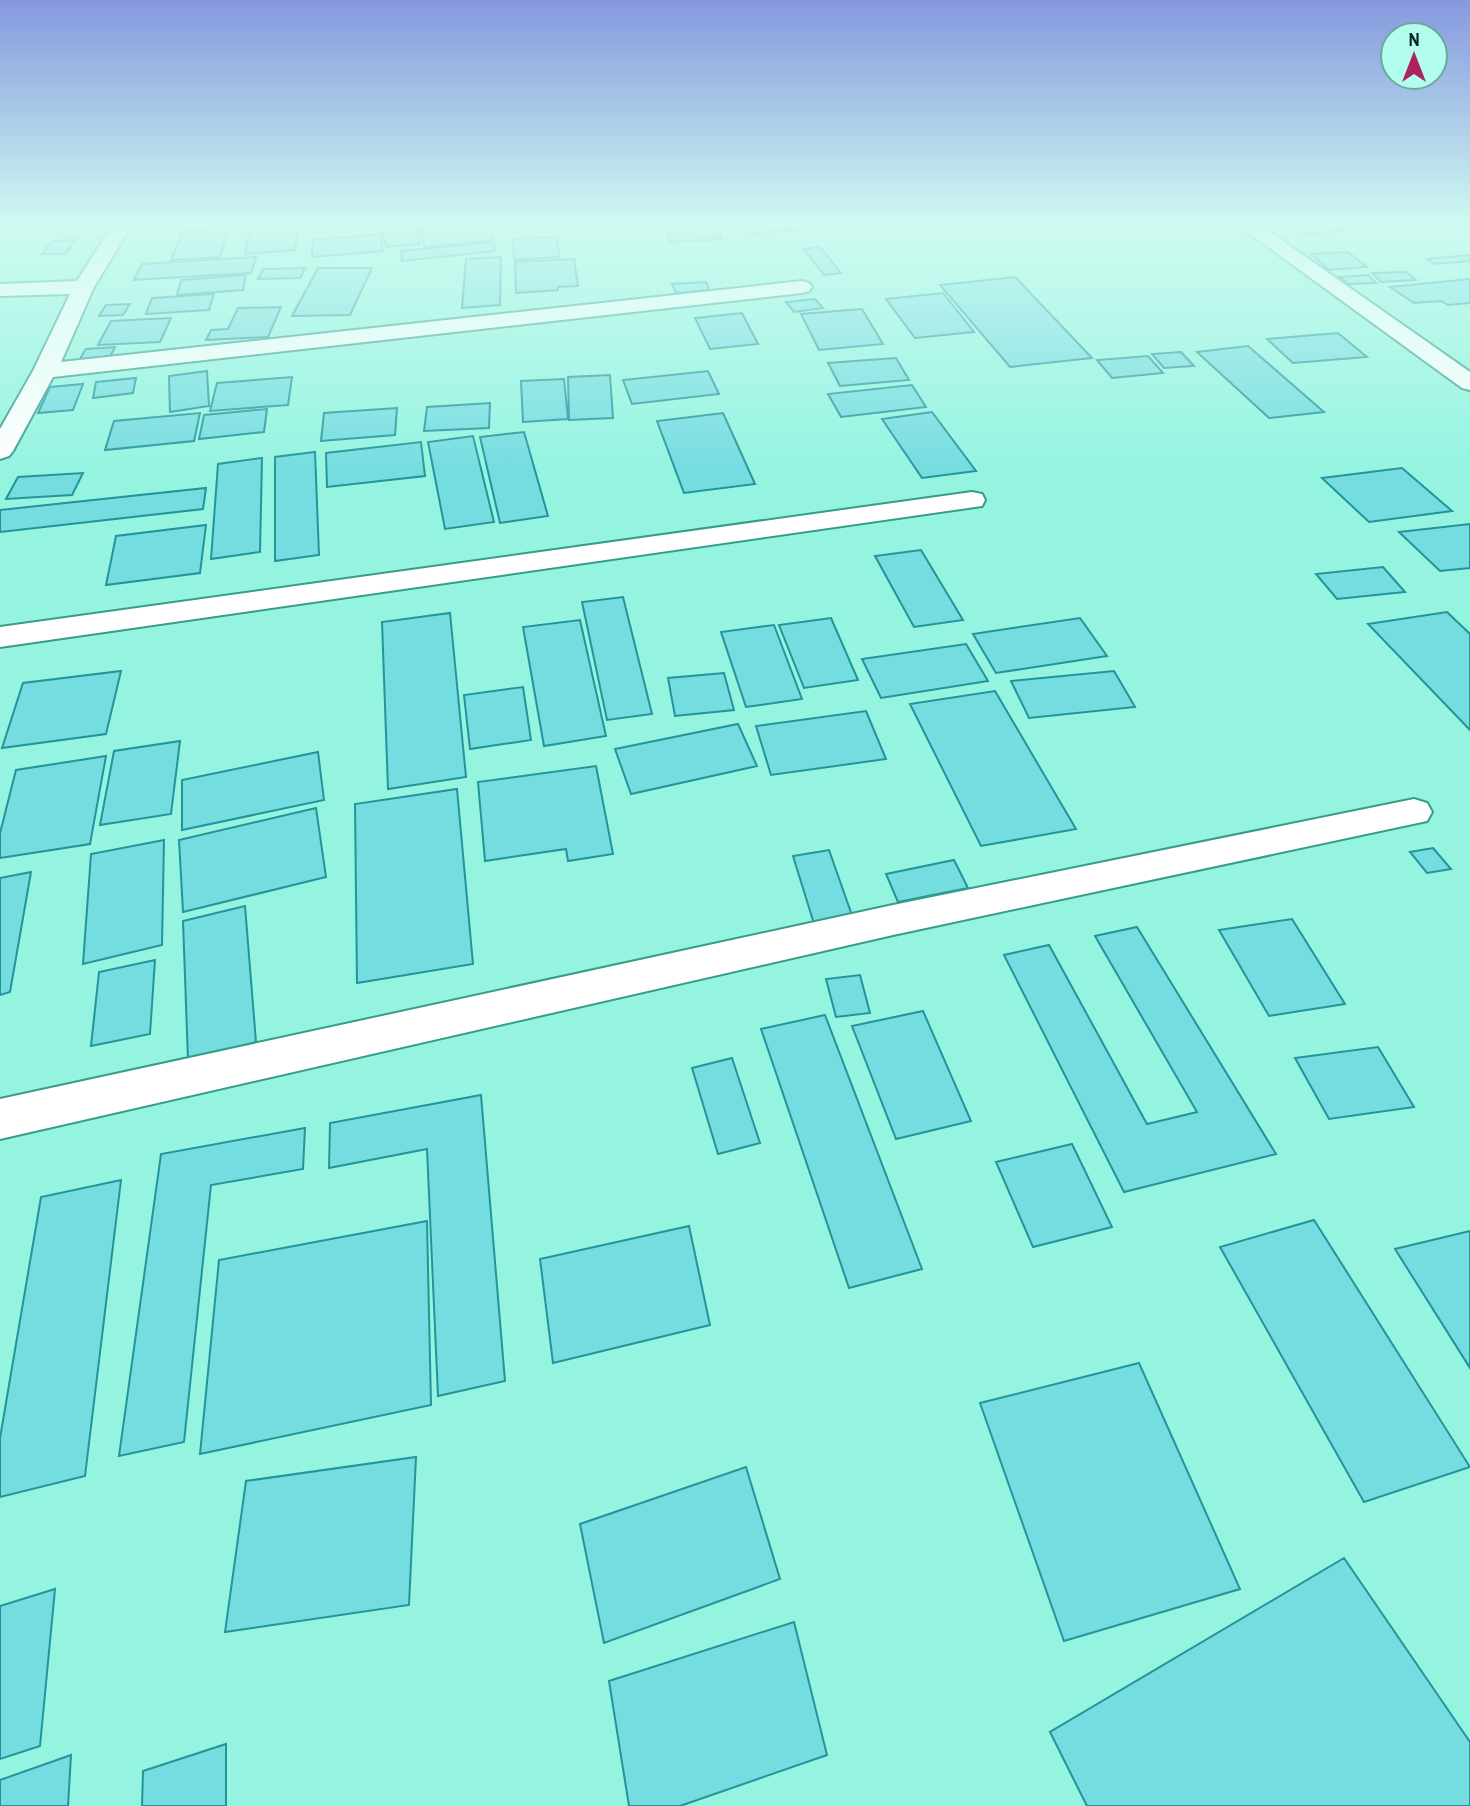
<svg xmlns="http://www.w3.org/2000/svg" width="1470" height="1806" font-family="'Archivo Narrow',sans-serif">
<rect width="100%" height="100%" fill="#94f4e0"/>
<path fill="#75dce0" stroke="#23959a" stroke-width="2" d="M 350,220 L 377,220 L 376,228 L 349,230 Z
M 381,220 L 416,220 L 420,244 L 386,247 Z
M 743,220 L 798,220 L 803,230 L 749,233 Z
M 1287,220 L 1336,220 L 1350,230 L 1305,234 Z
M 1356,220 L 1404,220 L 1408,223 L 1366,227 Z
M 716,221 L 722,239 L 670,242 L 665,224 Z
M 487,222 L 494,240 L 425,248 L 420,230 Z
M 298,224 L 295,250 L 245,254 L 250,227 Z
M 229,228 L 220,257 L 171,260 L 183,231 Z
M 381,234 L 383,251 L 312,257 L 313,240 Z
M 557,237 L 559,257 L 514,260 L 513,239 Z
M 76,240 L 65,254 L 42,254 L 52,241 Z
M 493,242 L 496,251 L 402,261 L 401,251 Z
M 820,247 L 841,273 L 824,275 L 804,249 Z
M 1348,252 L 1367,267 L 1329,270 L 1311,254 Z
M 1470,255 L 1470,261 L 1435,264 L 1427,259 Z
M 256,257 L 251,273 L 134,280 L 142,264 Z
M 501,257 L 500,305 L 462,308 L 466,259 Z
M 574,259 L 578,286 L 558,287 L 558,290 L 516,293 L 515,262 Z
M 305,268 L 300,278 L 258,279 L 263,269 Z
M 318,268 L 372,268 L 350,315 L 292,316 Z
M 1406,272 L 1416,280 L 1381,282 L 1372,273 Z
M 246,275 L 243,290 L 177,295 L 181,280 Z
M 1368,275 L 1376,283 L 1349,284 L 1340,277 Z
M 1015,277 L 1092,358 L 1010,367 L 940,285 Z
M 1470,279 L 1470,303 L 1448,305 L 1441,301 L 1414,303 L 1390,287 Z
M 706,282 L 709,290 L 676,293 L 672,284 Z
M 943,293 L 974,332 L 915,338 L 886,299 Z
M 214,294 L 209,310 L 146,314 L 152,298 Z
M 815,299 L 823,308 L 794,312 L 786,302 Z
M 130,304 L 123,315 L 99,316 L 106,305 Z
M 281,307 L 268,337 L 206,340 L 211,330 L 228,329 L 238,308 Z
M 862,309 L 883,344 L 819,350 L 801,314 Z
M 742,313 L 758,344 L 710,349 L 695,318 Z
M 171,318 L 160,342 L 98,345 L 111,321 Z
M 1338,333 L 1367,357 L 1293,363 L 1267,339 Z
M 1248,346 L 1324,412 L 1269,418 L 1197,352 Z
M 115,347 L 108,361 L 78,362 L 86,349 Z
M 1181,352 L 1194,366 L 1164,368 L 1152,354 Z
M 1148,356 L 1163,373 L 1112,378 L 1097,360 Z
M 896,358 L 909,380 L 840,386 L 828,363 Z
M 207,371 L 209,406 L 170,412 L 169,376 Z
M 708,371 L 719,394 L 632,404 L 623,380 Z
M 610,375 L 613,418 L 569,420 L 568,377 Z
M 292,377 L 288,405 L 210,411 L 217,383 Z
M 136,378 L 133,393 L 93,398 L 96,382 Z
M 564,379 L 568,419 L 523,422 L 521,381 Z
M 83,384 L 73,410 L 38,413 L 50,387 Z
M 912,385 L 926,407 L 841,417 L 828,394 Z
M 490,403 L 489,428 L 424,431 L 427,407 Z
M 397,408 L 395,435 L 321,441 L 324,413 Z
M 267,409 L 264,432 L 199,439 L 204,415 Z
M 932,412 L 976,471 L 922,478 L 882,419 Z
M 200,413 L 194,441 L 105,450 L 114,421 Z
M 723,413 L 755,484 L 684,493 L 657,421 Z
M 524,432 L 548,516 L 500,523 L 480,437 Z
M 473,436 L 494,522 L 445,529 L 428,442 Z
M 421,442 L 425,476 L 327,487 L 326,453 Z
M 315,452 L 319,555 L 275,561 L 275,457 Z
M 262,458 L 260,552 L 211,559 L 218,464 Z
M 1402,468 L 1452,511 L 1369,522 L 1322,478 Z
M 83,473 L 72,495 L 6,499 L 18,477 Z
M 206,488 L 203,509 L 0,532 L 0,510 Z
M 1470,524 L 1470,568 L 1440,571 L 1399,532 Z
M 206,525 L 200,573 L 106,585 L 116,536 Z
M 921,550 L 963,620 L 914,627 L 875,556 Z
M 1383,567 L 1405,592 L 1337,599 L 1316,574 Z
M 623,597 L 652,714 L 607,720 L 582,602 Z
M 1447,612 L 1470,634 L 1470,730 L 1368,624 Z
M 450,613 L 466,777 L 388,789 L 382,622 Z
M 831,618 L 858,680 L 804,688 L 779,625 Z
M 1080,618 L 1107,656 L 996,673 L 973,634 Z
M 580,620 L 606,736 L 544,746 L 523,627 Z
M 774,625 L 802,699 L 746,707 L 721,632 Z
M 966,644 L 988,681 L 881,698 L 862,659 Z
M 121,671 L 106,734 L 2,748 L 23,683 Z
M 1114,671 L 1135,707 L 1029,718 L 1011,681 Z
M 724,673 L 734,710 L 675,716 L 668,678 Z
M 523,687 L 531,740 L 470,749 L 464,695 Z
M 995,691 L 1076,829 L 981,846 L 910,704 Z
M 866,711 L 886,759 L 771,775 L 756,726 Z
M 738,724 L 757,766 L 631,794 L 615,749 Z
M 180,741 L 171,814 L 100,825 L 114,751 Z
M 318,752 L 324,800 L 182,830 L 182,780 Z
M 106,756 L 90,844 L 0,858 L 0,833 L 16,770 Z
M 596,766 L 613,854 L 568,861 L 566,849 L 485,861 L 478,782 Z
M 457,789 L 473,964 L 357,983 L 355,804 Z
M 316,808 L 326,877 L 183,912 L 179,840 Z
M 164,840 L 162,945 L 83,964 L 91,854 Z
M 1433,848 L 1451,869 L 1427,873 L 1410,852 Z
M 829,850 L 854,921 L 815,927 L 793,856 Z
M 954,860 L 968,888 L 898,902 L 886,874 Z
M 31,872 L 10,992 L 0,995 L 0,878 Z
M 245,906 L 256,1042 L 188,1060 L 183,921 Z
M 1292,919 L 1345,1004 L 1269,1016 L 1219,930 Z
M 1137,927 L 1276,1154 L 1124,1192 L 1004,955 L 1049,945 L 1147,1124 L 1197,1112 L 1095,936 Z
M 155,960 L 150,1034 L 91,1046 L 99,972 Z
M 860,975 L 870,1013 L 836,1017 L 826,979 Z
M 923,1011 L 971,1121 L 896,1139 L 852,1026 Z
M 825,1015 L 922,1269 L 849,1288 L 761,1029 Z
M 1378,1047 L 1414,1107 L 1329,1119 L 1295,1058 Z
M 732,1058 L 760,1143 L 718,1154 L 692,1068 Z
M 481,1095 L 505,1381 L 438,1396 L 427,1149 L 329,1168 L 330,1123 Z
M 305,1128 L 303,1169 L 211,1185 L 184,1442 L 119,1456 L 161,1154 Z
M 1072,1144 L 1112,1227 L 1033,1247 L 996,1162 Z
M 121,1180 L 85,1476 L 0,1497 L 0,1438 L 41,1197 Z
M 1314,1220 L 1470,1467 L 1364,1502 L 1220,1247 Z
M 427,1221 L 431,1405 L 200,1454 L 219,1260 Z
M 689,1226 L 710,1325 L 553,1363 L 540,1259 Z
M 1470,1231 L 1470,1368 L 1395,1249 Z
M 1139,1363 L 1240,1589 L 1064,1641 L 980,1403 Z
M 416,1457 L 409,1605 L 225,1632 L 246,1481 Z
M 746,1467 L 780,1579 L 604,1643 L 580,1524 Z
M 1344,1558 L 1470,1742 L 1470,1806 L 1087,1806 L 1050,1732 Z
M 55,1589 L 40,1746 L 0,1759 L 0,1606 Z
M 794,1622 L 827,1755 L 680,1806 L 629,1806 L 609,1681 Z
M 226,1744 L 226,1806 L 142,1806 L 143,1771 Z
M 71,1755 L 68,1806 L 0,1806 L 0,1780 Z"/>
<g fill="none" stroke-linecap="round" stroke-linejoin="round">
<defs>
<path id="minor" d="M 116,220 L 135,220 L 94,287 L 61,362 L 802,281 L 809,283 L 812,287 L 809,291 L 802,293 L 53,377 L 13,451 L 9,456 L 0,459 L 0,429 L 33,371 L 70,294 L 0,296 L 0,284 L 77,281 Z
M 1231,220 L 1253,220 L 1470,372 L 1470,390 L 1462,388 Z
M 972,492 L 982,494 L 985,500 L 982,506 L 0,647 L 0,627 Z
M 1414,799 L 1427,803 L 1432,812 L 1427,821 L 893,935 L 0,1139 L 0,1099 L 893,905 Z"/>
</defs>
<use href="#minor" stroke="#379c8a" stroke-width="4"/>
<use href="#minor" fill="#fff" fill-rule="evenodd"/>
</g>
<linearGradient id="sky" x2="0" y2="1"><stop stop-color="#8598de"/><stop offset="0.47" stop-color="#cffaf1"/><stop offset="1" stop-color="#cffaf1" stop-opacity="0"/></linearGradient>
<rect width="1470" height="473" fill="url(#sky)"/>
<g transform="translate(1414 56)"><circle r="33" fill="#b3fdec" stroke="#6ba99c" stroke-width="2"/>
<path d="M0-5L12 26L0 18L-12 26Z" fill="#ad2161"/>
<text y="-10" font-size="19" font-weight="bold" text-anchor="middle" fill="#002b24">N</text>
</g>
</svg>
